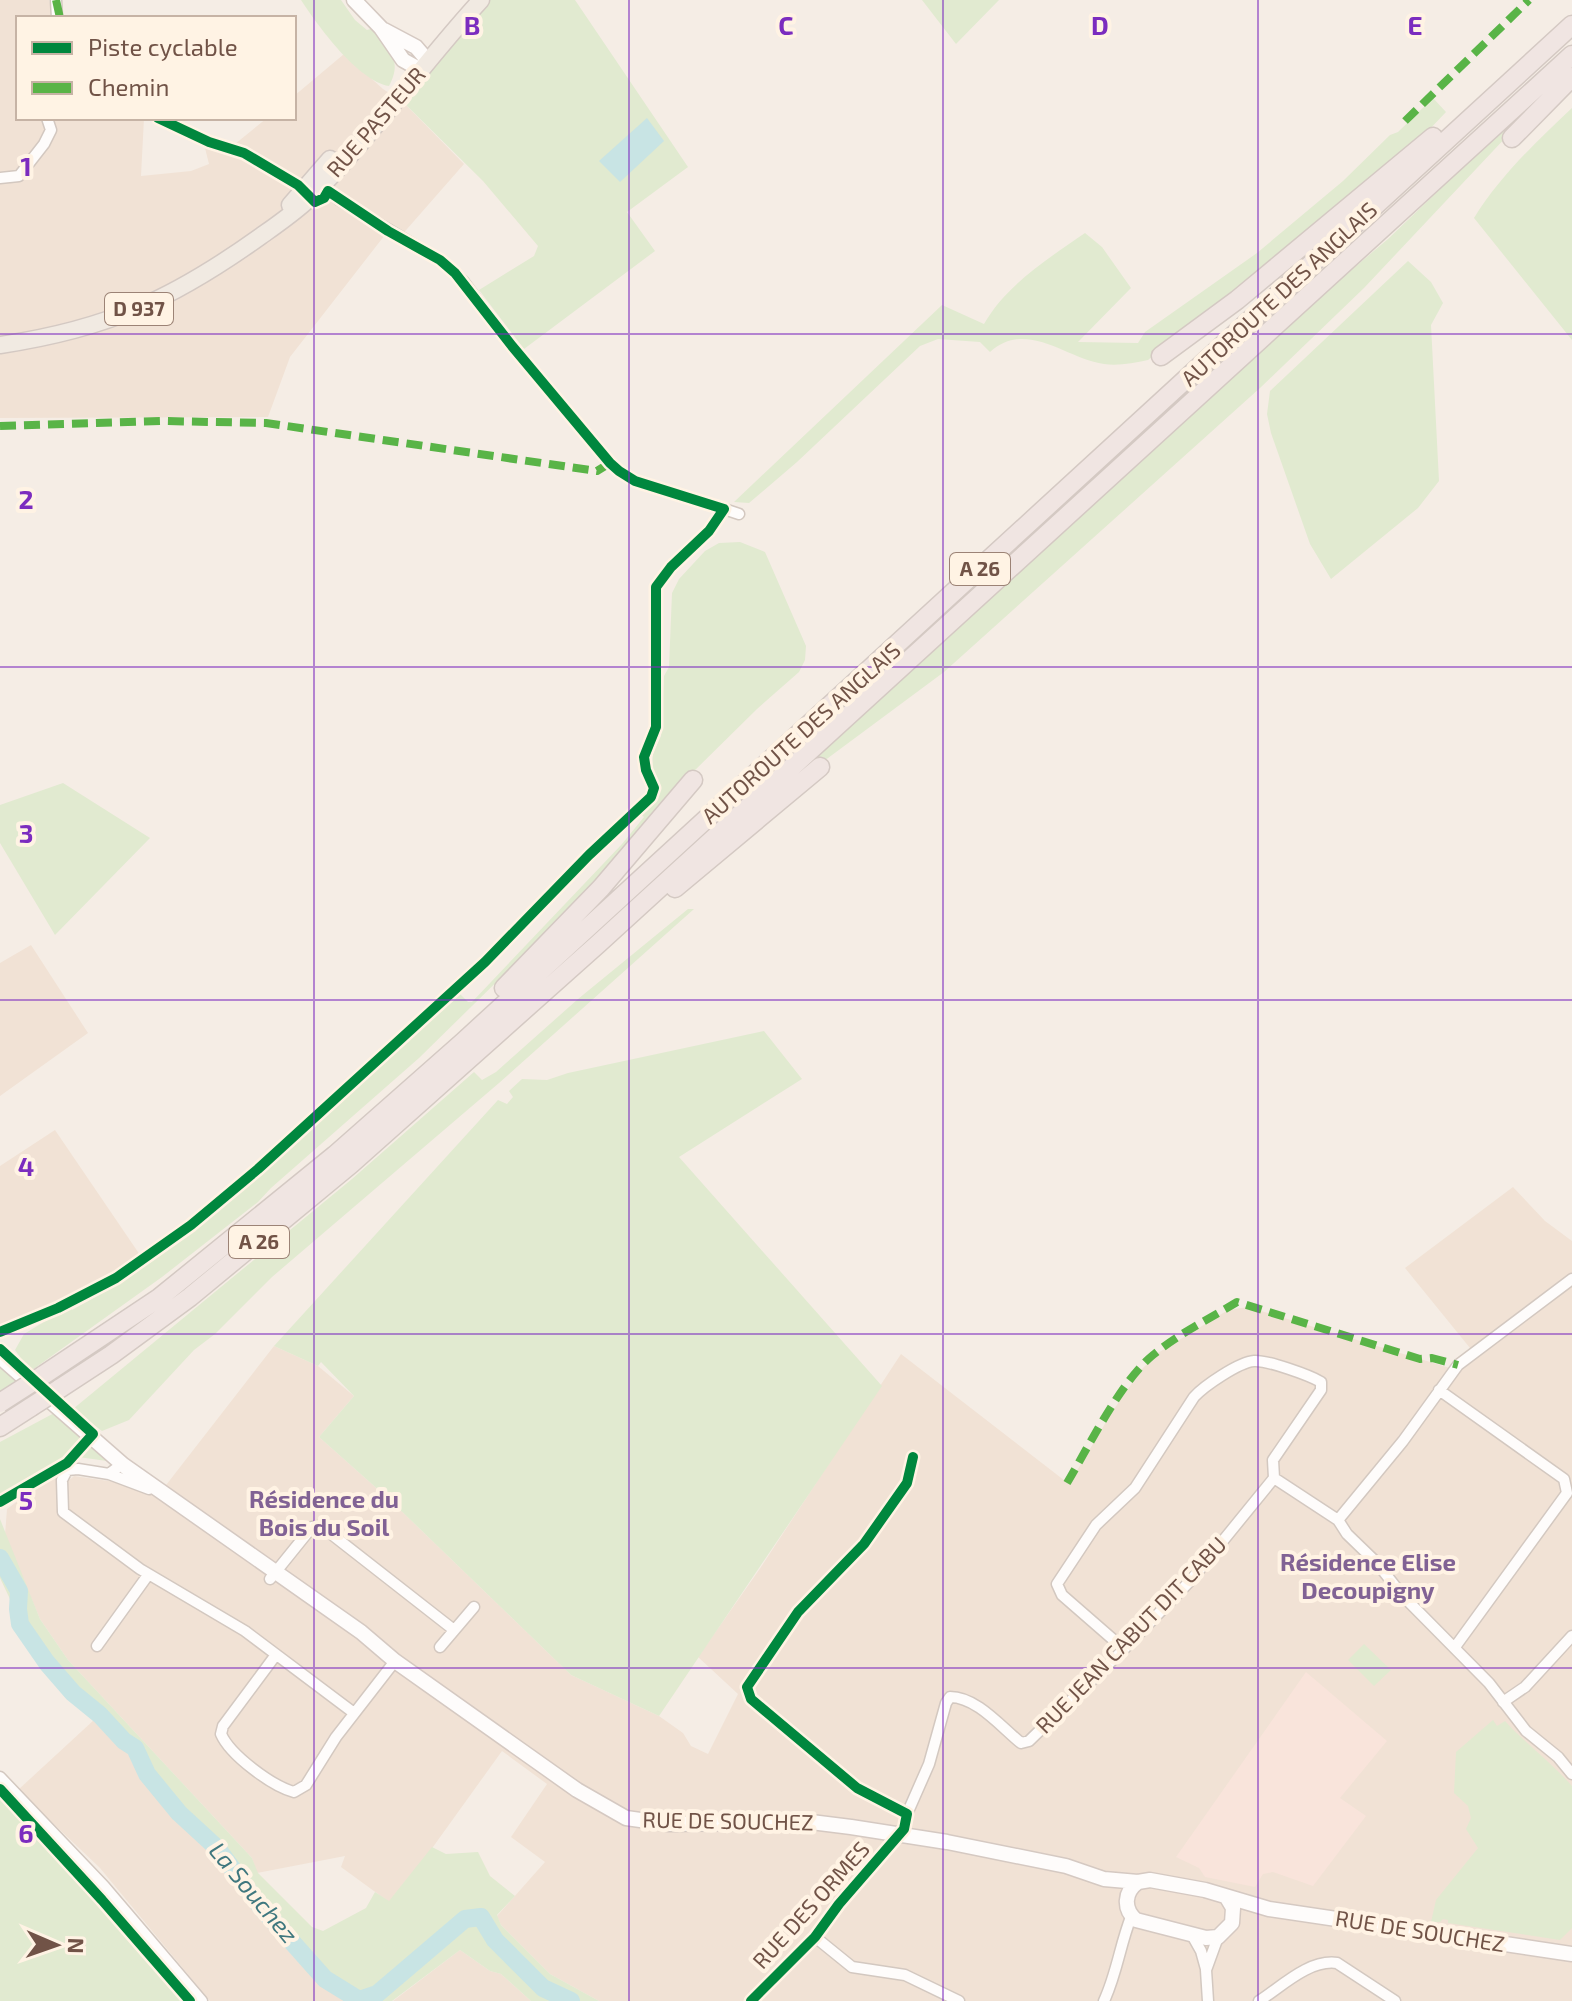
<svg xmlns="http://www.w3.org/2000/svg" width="1572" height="2001" font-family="'Exo 2',sans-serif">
<rect width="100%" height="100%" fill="#f5ede5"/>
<path fill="#f1e2d5" d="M 0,0 L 49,0 L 55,18 L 18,18 L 18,118 L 144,118 L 141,176 L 191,171 L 209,164 L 204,144 L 234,155 L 240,153 L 296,188 L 301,182 L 235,144 L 267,118 L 294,118 L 294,96 L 344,54 L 383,89 L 403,102 L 464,164 L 400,237 L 388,231 L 290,357 L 268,417 L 0,418 Z
M 31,945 L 88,1033 L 0,1096 L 0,963 Z
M 55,1130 L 140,1255 L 132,1263 L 92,1285 L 26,1315 L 0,1324 L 0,1166 Z
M 1513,1187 L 1545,1221 L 1572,1241 L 1572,2001 L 599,2001 L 550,1974 L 501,1925 L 497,1916 L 545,1862 L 511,1837 L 547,1784 L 502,1751 L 420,1865 L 389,1902 L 341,1867 L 345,1856 L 257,1873 L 252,1858 L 68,1660 L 40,1619 L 5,1535 L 7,1509 L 41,1484 L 55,1477 L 68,1481 L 74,1476 L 163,1489 L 274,1346 L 318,1366 L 354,1396 L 319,1437 L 391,1501 L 571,1675 L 659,1716 L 683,1733 L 691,1746 L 708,1754 L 738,1694 L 698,1657 L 759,1570 L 901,1354 L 1069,1484 L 1112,1412 L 1142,1369 L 1158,1353 L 1228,1310 L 1248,1307 L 1450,1368 L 1470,1348 L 1405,1268 Z
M 95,1719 L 130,1752 L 167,1805 L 190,1828 L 200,1844 L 223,1861 L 235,1884 L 275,1936 L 315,1980 L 349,2001 L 210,2001 L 100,1868 L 18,1790 Z
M 460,1950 L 490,1971 L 501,1974 L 531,2001 L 393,2001 Z"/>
<path fill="#f9e4db" d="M 1306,1672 L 1387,1741 L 1340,1798 L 1366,1816 L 1313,1886 L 1273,1872 L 1263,1874 L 1255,1887 L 1205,1877 L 1199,1868 L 1176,1857 Z"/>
<path fill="#e1ead0" d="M 301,0 L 341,0 L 355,20 L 367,30 L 374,28 C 389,49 403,60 389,86 C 358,81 318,26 301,0 Z
M 488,0 L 575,0 L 688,167 L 627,212 L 655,251 L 524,349 L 479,290 L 534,256 L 538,246 L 483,181 L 403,102 Z
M 922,0 L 999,0 L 956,44 Z
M 1433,98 L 1446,112 L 1426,133 L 1279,257 C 1260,267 1248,282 1230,293 L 1148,360 C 1134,363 1118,366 1104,364 C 1065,358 1027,319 990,352 L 980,342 L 938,339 L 920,346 L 797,462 L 749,503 L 734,502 L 942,305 L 984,324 C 1006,285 1049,258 1085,233 L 1102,247 L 1131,288 L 1078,342 L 1138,343 L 1145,332 L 1257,253 L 1343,181 L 1390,135 L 1398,132 Z
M 1572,108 L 1572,340 L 1474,218 C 1500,176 1536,142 1572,108 Z
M 1505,127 L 1509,134 L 1364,288 L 1260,388 L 944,672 L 793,784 L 790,780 L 947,639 L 1317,299 L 1388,239 Z
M 1408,261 L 1431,282 L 1443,303 L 1431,325 L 1439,481 L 1418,508 L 1331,579 L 1310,544 L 1271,433 L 1267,414 L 1270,391 Z
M 740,542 L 765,552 L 806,646 L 805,660 L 799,672 L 757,709 L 689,776 L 577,903 L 419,1058 L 271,1188 L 258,1202 L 162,1277 L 0,1393 L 0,1368 L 7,1373 L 25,1364 L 15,1350 L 24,1334 L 72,1305 L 72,1310 C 174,1255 260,1173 345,1094 C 382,1059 421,1027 458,992 L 468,1002 L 472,1002 L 622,844 L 644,817 L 641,814 L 658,795 L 660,788 L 652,771 L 653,753 L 661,736 L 664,676 L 669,667 L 672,593 L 679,579 L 705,551 L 719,543 Z
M 63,783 L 150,838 L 55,935 L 0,843 L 0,805 Z
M 688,909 L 694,909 L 499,1083 L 272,1277 L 215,1334 L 194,1350 L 129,1420 L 102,1431 L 73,1409 L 352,1179 L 474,1072 L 482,1080 L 496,1072 L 578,999 Z
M 764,1031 L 802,1079 L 679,1157 L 882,1386 L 659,1716 L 571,1675 L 391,1501 L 319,1437 L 354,1396 L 321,1362 L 318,1366 L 274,1346 L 498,1100 L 507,1104 L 513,1097 L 509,1091 L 522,1079 L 547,1080 L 568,1073 Z
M 58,1411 L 107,1461 L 71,1456 C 55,1476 22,1484 0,1496 L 0,1442 Z
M 0,1519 L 40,1619 L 68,1660 L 252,1858 L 258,1873 L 312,1927 L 323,1931 L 366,1908 L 375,1892 L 389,1901 L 432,1847 L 446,1854 L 478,1852 L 490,1876 L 515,1896 L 497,1915 L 501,1925 L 550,1974 L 599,2001 L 531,2001 L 501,1974 L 490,1971 L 460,1950 L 392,2001 L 349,2001 L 315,1980 L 260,1918 L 235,1884 L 223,1861 L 200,1844 L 190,1828 L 167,1805 L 130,1752 L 39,1666 L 10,1617 L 10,1599 L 0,1578 Z
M 1364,1644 L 1391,1670 L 1374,1686 L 1348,1660 Z
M 1493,1720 L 1497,1726 L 1505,1721 C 1526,1744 1551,1762 1572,1786 L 1572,1928 L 1560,1940 L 1448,1923 L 1448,1920 L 1443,1919 L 1440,1922 L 1431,1922 L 1436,1900 L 1478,1848 L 1466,1829 L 1471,1818 L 1468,1806 L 1454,1793 L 1456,1752 Z
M 0,1783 L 78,1864 L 198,2001 L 0,2001 Z"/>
<path fill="#c8e4e4" d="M 647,118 L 664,141 L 620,182 L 599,161 Z"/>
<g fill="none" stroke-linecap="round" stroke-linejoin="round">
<path stroke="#c8e4e4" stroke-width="18" d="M 0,1558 L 19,1591 L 18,1609 L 20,1624 L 47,1663 L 73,1693 L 100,1715 L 124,1741 L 135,1748 L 147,1774 L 179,1813 L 217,1848 L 260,1906 L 325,1979 L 359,2000 L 377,1994 L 465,1919 L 481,1917 L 495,1940 L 543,1988 L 571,2001"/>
<defs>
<path id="street" d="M 56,0 L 57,18
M 0,178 L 19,176 L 44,144 L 51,130 L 47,118
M 317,182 L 339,200 L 440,260 L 464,282 L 494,323
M 724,509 L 739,514
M 1439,1390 L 1564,1479 L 1567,1493 L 1455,1647
M 122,1464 L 109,1474 L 78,1469 L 67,1470 L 62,1480 L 63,1512 L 140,1569 L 245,1631 L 354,1713
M 109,1474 L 149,1489
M 1274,1478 L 1338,1520 L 1347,1534 L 1377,1563 L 1402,1595 L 1489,1683 L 1526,1731 L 1558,1757 L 1572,1774
M 1338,1520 L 1403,1441 L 1458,1365 L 1572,1279
M 270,1579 L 312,1527 L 321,1526 L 454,1630
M 97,1646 L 148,1575
M 440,1647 L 474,1607
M 1124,1649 L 1062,1595 L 1057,1584 L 1096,1525 L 1135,1488 L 1194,1397 C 1204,1386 1239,1362 1254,1361 C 1267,1360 1309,1375 1321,1382 L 1321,1390 L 1273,1460 L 1274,1478
M 275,1656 L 223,1726 L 221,1734 C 230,1755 272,1786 294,1792 L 306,1785 L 336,1737 L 395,1661
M 1503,1702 L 1525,1687 L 1572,1636
M 0,1777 L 104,1886 L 202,2001
M 907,1814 L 929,1764 L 946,1703 L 950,1697 C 977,1697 1001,1727 1021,1743 L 1029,1741 L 1124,1649 L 1191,1580 L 1274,1478
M 1192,1935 L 1201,1951 L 1206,1969
M 815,1937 L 852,1967 L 905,1975 L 959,2001
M 751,2001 L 815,1937 L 839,1904 L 904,1829 L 907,1814 L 857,1788 L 751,1699 L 747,1687 L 798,1612 L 864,1544 L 907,1483 L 913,1457
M 1104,2001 C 1117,1973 1120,1945 1131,1917
M 1208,2001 L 1206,1970 L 1218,1937
M 1259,2001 C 1281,1987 1309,1959 1337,1963 L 1395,2001"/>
<path id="secondary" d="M 354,0 L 381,28 L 403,60 L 421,70
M 384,30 L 416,47 L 428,61
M 0,1357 L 129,1470
M 122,1464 L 361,1632 L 395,1661 L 577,1790 L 626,1818 L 669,1824 L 811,1822 L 851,1827 L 947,1842 L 1066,1866 L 1104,1879 L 1138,1882 L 1150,1880 L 1205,1890 L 1269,1909 L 1572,1954
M 1138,1882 C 1124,1892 1123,1909 1136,1920 L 1206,1938 L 1218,1937 L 1232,1923 L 1233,1908 L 1227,1898"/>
<path id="primary" d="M 290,205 L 330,159
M 0,345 C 108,329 173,299 261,236 C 278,224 294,213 309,199 C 371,138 422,64 481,0"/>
<path id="highway" d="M 1512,138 L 1572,77
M 1161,356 L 1237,300 L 1433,137
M 675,888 L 820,767
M 504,988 L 601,888 L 693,780
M 42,1376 L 159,1298 L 335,1155 L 463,1042 L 1572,25
M 59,1389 L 111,1355 L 190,1297 L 351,1164 L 598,944 L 1572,55
M 0,1427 L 31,1407"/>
</defs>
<use href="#street" stroke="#d3c8c0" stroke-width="13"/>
<use href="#secondary" stroke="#d5c9c2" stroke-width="17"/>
<use href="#primary" stroke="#d4c9c3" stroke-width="19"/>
<use href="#highway" stroke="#d4c9c3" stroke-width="21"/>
<use href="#street" stroke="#fefcfb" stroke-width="10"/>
<use href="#secondary" stroke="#fefcfb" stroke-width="14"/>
<use href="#primary" stroke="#f1eae2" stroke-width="16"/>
<use href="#highway" stroke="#f0e5e2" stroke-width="18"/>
<defs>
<path id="highway-bridge" d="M 0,1403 L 42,1376
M 31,1407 L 59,1389"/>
</defs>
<use href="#highway-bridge" stroke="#d4c9c3" stroke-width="21" stroke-linecap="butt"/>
<use href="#highway-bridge" stroke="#f0e5e2" stroke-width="18"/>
<path stroke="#59b447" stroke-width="8" stroke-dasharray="16 8" stroke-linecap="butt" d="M 56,0 L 60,18
M 1405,121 L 1529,0
M 0,426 L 162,421 L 266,423 L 597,471 L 610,463
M 1067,1483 C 1089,1446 1121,1381 1153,1355 C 1178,1334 1209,1319 1237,1302 L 1420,1359 L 1432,1358 L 1458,1365"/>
<defs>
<path id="cycleway" d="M 0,1332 L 58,1308 L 116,1278 L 191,1225 L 258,1169 L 485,962 L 589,855 L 651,797 L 654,788 L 646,770 L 644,757 L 656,727 L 656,587 L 671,567 L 709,531 L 724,509 L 635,481 L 619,471 L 610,463 L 512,346 L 455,273 L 440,260 L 388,231 L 328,191 L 324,198 L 315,202 L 298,185 L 244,153 L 209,142 L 158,118
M 0,1349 L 93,1434 L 67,1463 L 0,1502
M 0,1789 L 102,1900 L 190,2001
M 751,2001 L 815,1937 L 839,1904 L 904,1829 L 907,1814 L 857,1788 L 751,1699 L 747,1687 L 798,1612 L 864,1544 L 907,1483 L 913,1457"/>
</defs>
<use href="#cycleway" stroke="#fff3e4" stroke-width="15"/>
<use href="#cycleway" stroke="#00873e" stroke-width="10"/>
</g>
<path fill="none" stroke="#7b2cbf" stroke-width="2" stroke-opacity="0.55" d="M 314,0 L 314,2001M 629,0 L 629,2001M 943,0 L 943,2001M 1258,0 L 1258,2001M 0,334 L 1572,334M 0,667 L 1572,667M 0,1000 L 1572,1000M 0,1334 L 1572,1334M 0,1668 L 1572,1668"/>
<g text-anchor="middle" stroke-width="8" stroke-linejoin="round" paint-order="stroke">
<g fill="#fff3e4" stroke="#9c8376" stroke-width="2">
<rect x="105" y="293" width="68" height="32" rx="6"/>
<rect x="950" y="553" width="60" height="32" rx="6"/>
<rect x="229" y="1226" width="60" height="32" rx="6"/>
</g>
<g font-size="20" font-weight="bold" fill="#715347">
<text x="139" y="316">D 937</text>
<text x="980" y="576">A 26</text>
<text x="259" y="1249">A 26</text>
</g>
<g font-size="22" fill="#715347" stroke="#fff3e4">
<text transform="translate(376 122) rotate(-49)" y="8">RUE PASTEUR</text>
<text transform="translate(1279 294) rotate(-43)" y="8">AUTOROUTE DES ANGLAIS</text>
<text transform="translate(801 733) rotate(-42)" y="8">AUTOROUTE DES ANGLAIS</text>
<text transform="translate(1131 1635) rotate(-46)" y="8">RUE JEAN CABUT DIT CABU</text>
<text transform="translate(728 1821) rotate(1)" y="8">RUE DE SOUCHEZ</text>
<text transform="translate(811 1905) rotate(-48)" y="8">RUE DES ORMES</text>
<text transform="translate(1420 1931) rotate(9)" y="8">RUE DE SOUCHEZ</text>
</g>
<g font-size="24" font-weight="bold" fill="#816294" stroke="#fff3e4">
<text x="324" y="1508">Résidence du<tspan x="324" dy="28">Bois du Soil</tspan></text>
<text x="1368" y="1571">Résidence Elise<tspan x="1368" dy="28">Decoupigny</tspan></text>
</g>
<g font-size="24" font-style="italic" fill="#3f777e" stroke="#fff3e4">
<text transform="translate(253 1893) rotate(50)" y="8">La Souchez</text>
</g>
</g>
<g font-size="26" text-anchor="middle" font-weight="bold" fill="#7b2cbf" stroke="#fff3e4" stroke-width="8" stroke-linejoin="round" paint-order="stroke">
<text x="472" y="35">B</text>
<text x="786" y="35">C</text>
<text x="1100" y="35">D</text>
<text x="1415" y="35">E</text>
<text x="26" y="176">1</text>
<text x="26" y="509">2</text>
<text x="26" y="843">3</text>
<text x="26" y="1176">4</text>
<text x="26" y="1510">5</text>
<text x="26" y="1843">6</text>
</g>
<rect x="16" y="16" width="280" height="104" fill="#fff3e4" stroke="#c6b3a5" stroke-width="2"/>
<rect x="32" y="42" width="40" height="12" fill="#00873e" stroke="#c6b3a5" stroke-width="2"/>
<text x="88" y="56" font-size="24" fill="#715347">Piste cyclable</text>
<rect x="32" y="82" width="40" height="12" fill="#59b447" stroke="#c6b3a5" stroke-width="2"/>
<text x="88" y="96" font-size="24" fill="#715347">Chemin</text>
<g transform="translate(56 1945) rotate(92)" stroke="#fff3e4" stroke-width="6" paint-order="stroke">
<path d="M0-6L14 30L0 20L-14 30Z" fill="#715347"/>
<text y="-12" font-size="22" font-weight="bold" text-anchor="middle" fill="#715347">N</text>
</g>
</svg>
